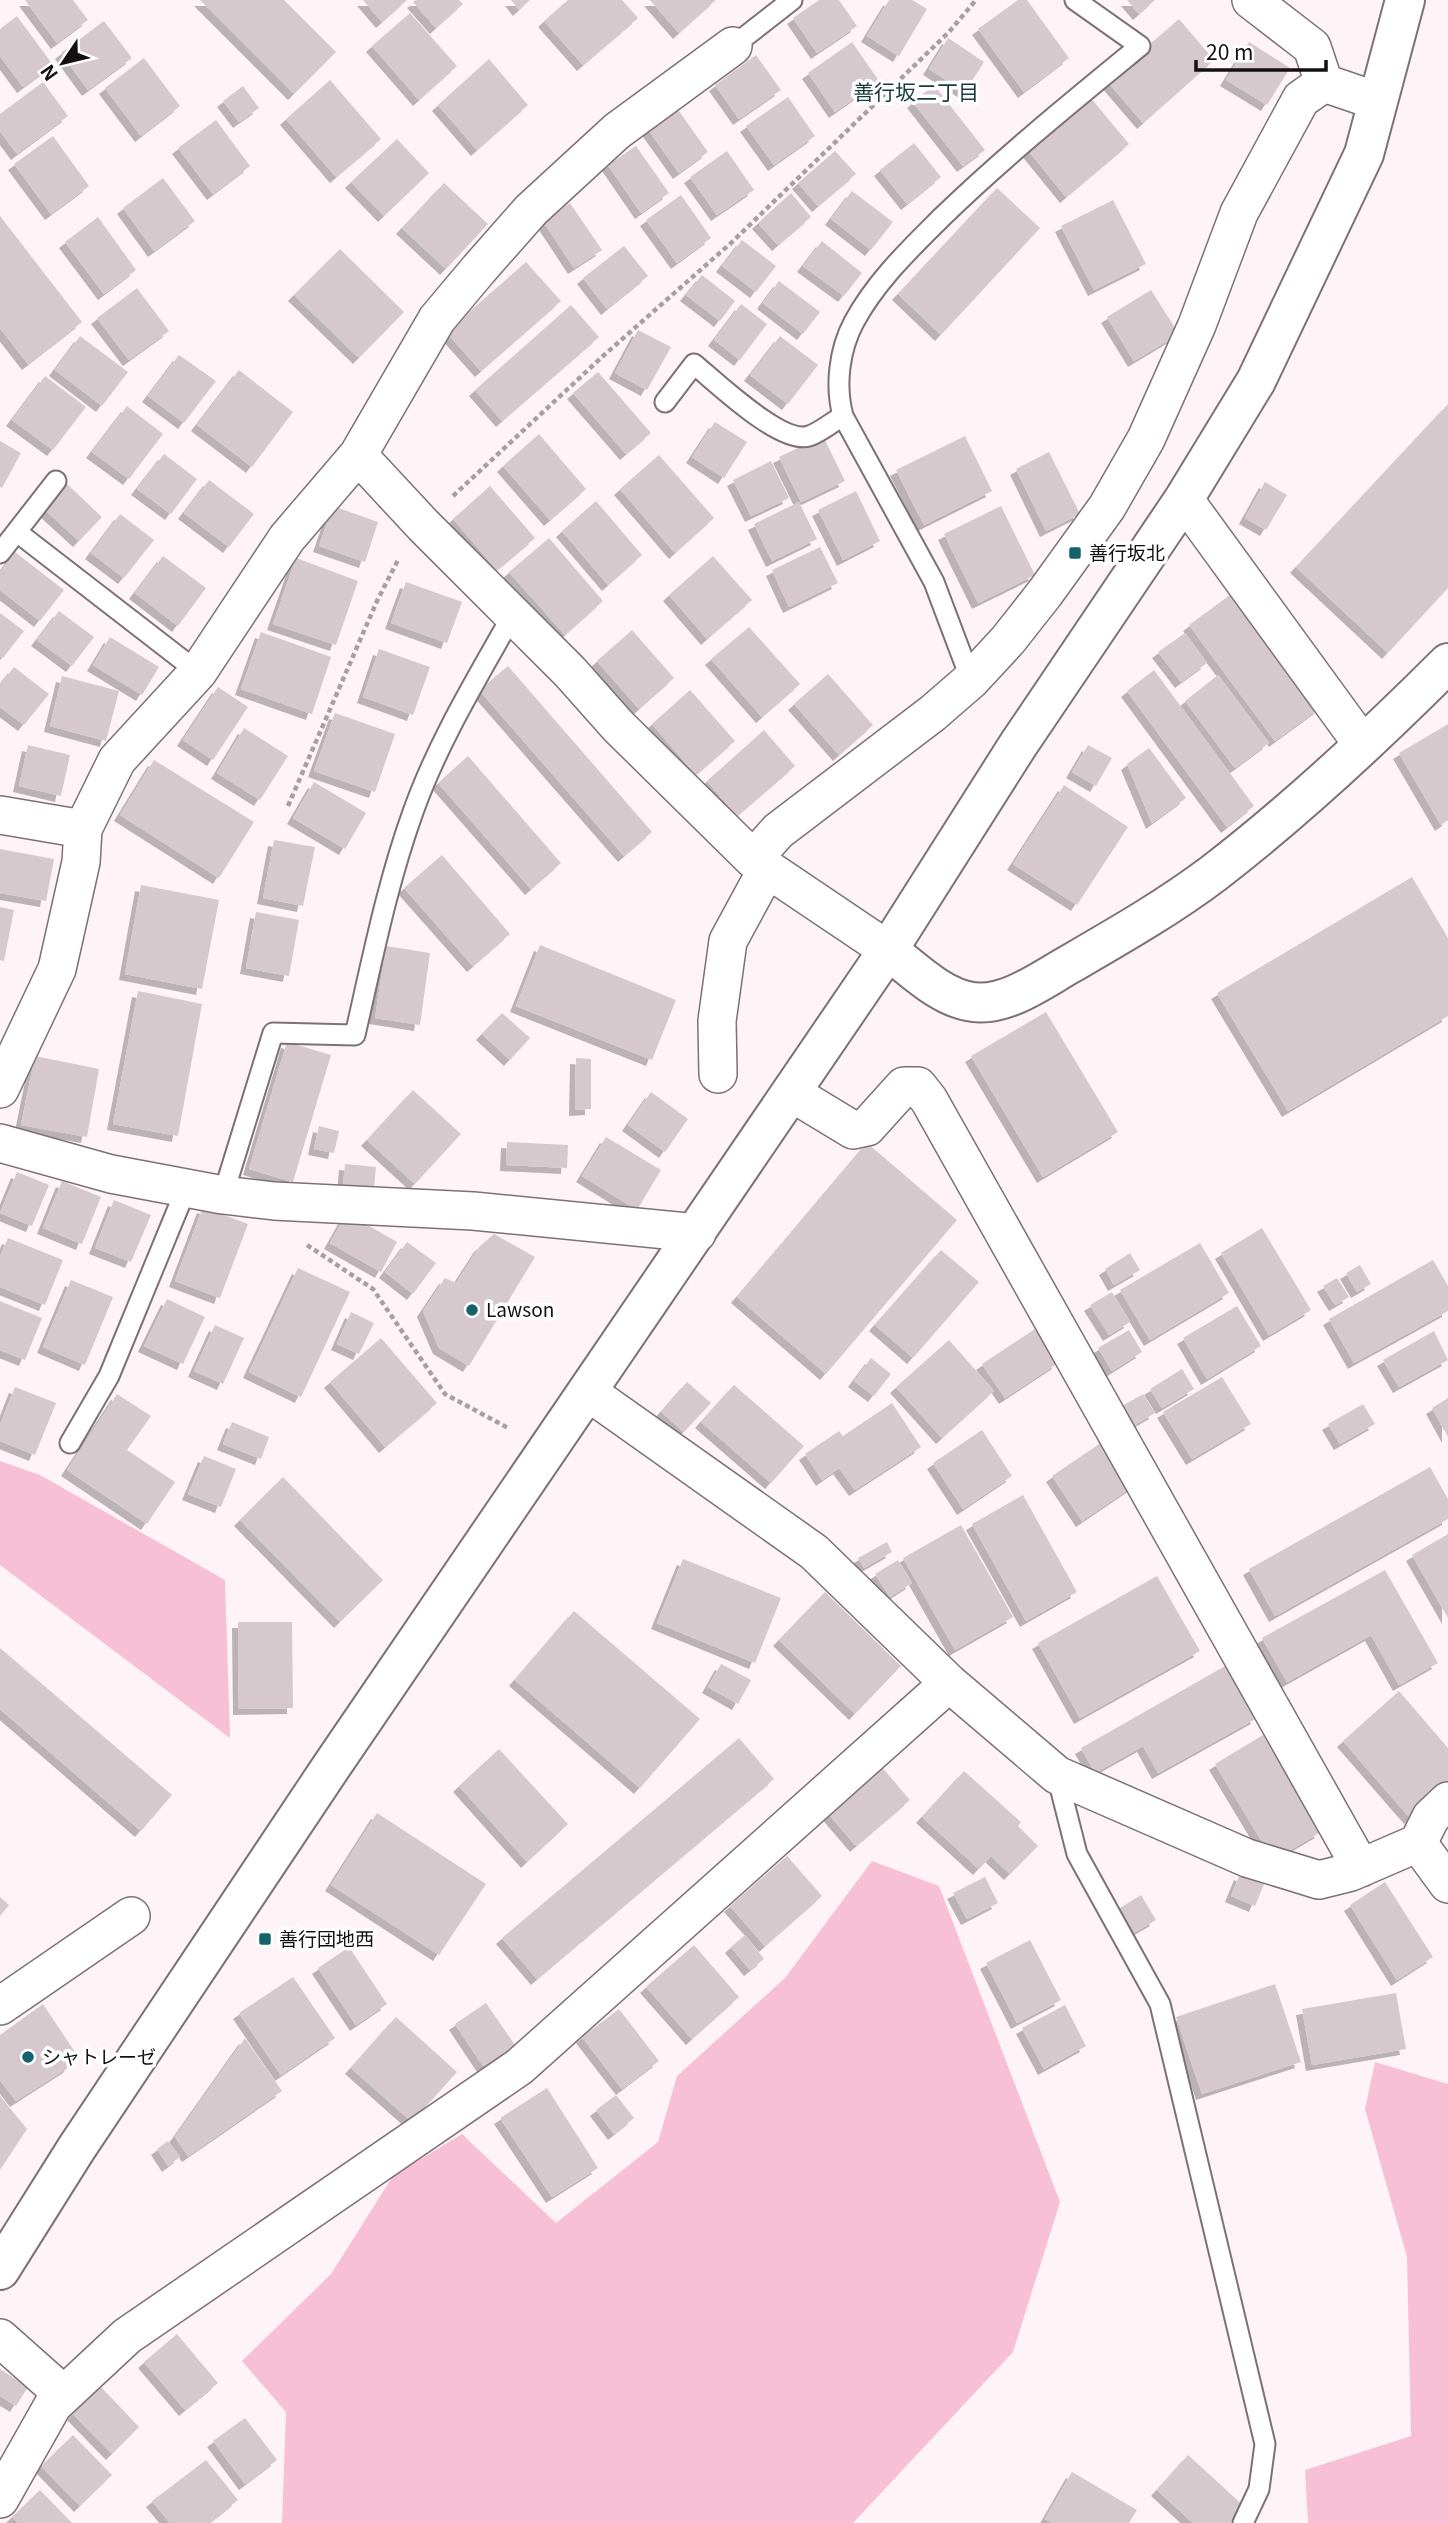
<svg xmlns="http://www.w3.org/2000/svg" width="1448" height="2523" font-family="Georgia,'Noto Sans JP',serif">
<defs>
<filter id="shadow"><feDropShadow dx="-6" dy="6" stdDeviation="0" flood-color="#0004"/></filter>
</defs>
<rect width="100%" height="100%" fill="#fef3f7"/>
<path fill="#f7c0d5" d="M 0,1461 L 40,1475 L 225,1580 L 230,1738 L 0,1565 Z
M 872,1861 L 939,1886 L 1060,2202 L 1013,2352 L 853,2523 L 282,2523 L 286,2412 L 242,2361 L 331,2274 L 393,2176 L 462,2134 L 556,2223 L 658,2142 L 677,2076 L 785,1978 Z
M 1375,2062 L 1448,2084 L 1448,2523 L 1308,2523 L 1305,2470 L 1411,2436 L 1407,2257 L 1365,2109 Z"/>
<path fill="#d6c9ce" filter="url(#shadow)" d="M 25,0 L 73,0 L 88,20 L 57,43 Z
M 200,0 L 284,0 L 336,52 L 294,94 Z
M 363,0 L 407,0 L 382,22 Z
M 416,0 L 459,0 L 463,4 L 436,28 L 413,2 Z
M 511,0 L 530,0 L 519,10 Z
M 568,0 L 622,0 L 638,18 L 583,65 L 544,21 Z
M 650,0 L 716,0 L 679,33 Z
M 819,0 L 839,0 L 857,26 L 817,53 L 793,18 Z
M 889,0 L 912,0 L 927,9 L 899,56 L 867,36 Z
M 1018,0 L 1027,0 L 1069,58 L 1024,92 L 978,29 Z
M 1127,0 L 1155,0 L 1139,14 Z
M 410,13 L 457,66 L 419,100 L 372,46 Z
M 17,16 L 53,65 L 23,87 L 0,56 L 0,29 Z
M 1179,19 L 1214,60 L 1143,123 L 1107,81 Z
M 104,21 L 132,58 L 88,90 L 61,53 Z
M 948,38 L 984,62 L 965,92 L 929,69 Z
M 852,42 L 879,81 L 835,112 L 808,73 Z
M 1249,42 L 1290,68 L 1267,105 L 1226,80 Z
M 756,55 L 781,90 L 739,119 L 715,85 Z
M 144,58 L 180,106 L 141,136 L 105,88 Z
M 489,59 L 528,105 L 477,150 L 438,105 Z
M 330,80 L 381,139 L 336,177 L 286,119 Z
M 43,82 L 68,116 L 17,154 L 0,131 L 0,114 Z
M 934,85 L 985,150 L 963,166 L 913,102 Z
M 243,86 L 259,108 L 239,122 L 223,101 Z
M 788,97 L 815,136 L 774,165 L 746,126 Z
M 1090,97 L 1129,144 L 1066,197 L 1027,149 Z
M 676,107 L 708,152 L 679,173 L 647,128 Z
M 216,120 L 250,166 L 213,194 L 178,148 Z
M 53,136 L 89,186 L 51,214 L 14,164 Z
M 397,139 L 429,173 L 384,216 L 351,182 Z
M 914,143 L 941,177 L 907,204 L 880,170 Z
M 636,146 L 669,193 L 641,213 L 608,165 Z
M 727,151 L 754,190 L 717,215 L 690,177 Z
M 835,151 L 856,174 L 818,206 L 798,183 Z
M 163,178 L 195,221 L 154,251 L 123,208 Z
M 444,183 L 488,224 L 446,269 L 402,228 Z
M 997,188 L 1040,228 L 941,335 L 898,294 Z
M 852,191 L 893,222 L 871,250 L 831,219 Z
M 791,193 L 811,217 L 778,245 L 758,223 Z
M 681,195 L 711,238 L 677,263 L 646,220 Z
M 1113,200 L 1146,264 L 1094,290 L 1061,226 Z
M 570,203 L 602,250 L 574,268 L 543,221 Z
M 0,216 L 82,322 L 28,364 L 0,328 Z
M 98,217 L 136,270 L 104,294 L 65,242 Z
M 742,240 L 776,266 L 756,292 L 722,266 Z
M 822,241 L 862,273 L 844,296 L 803,266 Z
M 624,246 L 648,276 L 607,309 L 583,278 Z
M 340,249 L 404,312 L 359,358 L 294,295 Z
M 526,262 L 561,301 L 481,371 L 446,332 Z
M 702,275 L 735,301 L 720,321 L 686,295 Z
M 779,281 L 820,312 L 803,334 L 763,303 Z
M 137,288 L 169,331 L 129,360 L 97,318 Z
M 1151,290 L 1179,334 L 1134,361 L 1107,317 Z
M 741,304 L 767,324 L 740,360 L 714,340 Z
M 571,305 L 599,337 L 502,421 L 475,390 Z
M 638,330 L 671,347 L 647,390 L 615,373 Z
M 80,336 L 128,372 L 102,406 L 55,370 Z
M 780,336 L 818,365 L 788,404 L 750,375 Z
M 179,355 L 216,381 L 184,423 L 148,396 Z
M 239,370 L 293,412 L 252,467 L 197,425 Z
M 598,372 L 651,433 L 626,454 L 573,393 Z
M 45,376 L 86,407 L 53,450 L 12,420 Z
M 1448,404 L 1448,588 L 1388,653 L 1296,567 Z
M 127,406 L 163,434 L 129,479 L 92,452 Z
M 715,422 L 747,442 L 724,478 L 692,457 Z
M 539,434 L 586,489 L 550,520 L 503,466 Z
M 823,436 L 845,481 L 801,502 L 779,457 Z
M 965,436 L 992,491 L 924,525 L 896,470 Z
M 0,441 L 21,453 L 2,488 L 0,487 Z
M 1049,452 L 1080,514 L 1046,531 L 1016,469 Z
M 164,454 L 197,479 L 171,514 L 137,489 Z
M 659,455 L 714,518 L 675,553 L 620,489 Z
M 771,461 L 789,498 L 751,516 L 733,480 Z
M 209,480 L 254,514 L 229,547 L 184,513 Z
M 1265,482 L 1287,495 L 1266,530 L 1245,518 Z
M 67,484 L 102,517 L 79,541 L 44,509 Z
M 490,486 L 535,538 L 497,570 L 453,519 Z
M 856,491 L 880,541 L 843,560 L 818,510 Z
M 596,501 L 642,555 L 608,585 L 562,531 Z
M 799,502 L 817,539 L 772,561 L 754,524 Z
M 333,506 L 378,522 L 365,562 L 319,546 Z
M 1001,506 L 1035,575 L 978,603 L 944,534 Z
M 120,514 L 154,540 L 124,578 L 91,553 Z
M 549,538 L 603,601 L 565,635 L 509,572 Z
M 820,547 L 838,583 L 789,607 L 772,570 Z
M 15,552 L 64,590 L 40,621 L 0,590 L 0,572 Z
M 163,556 L 206,588 L 178,626 L 135,593 Z
M 713,556 L 752,600 L 707,639 L 669,595 Z
M 296,558 L 358,581 L 336,645 L 273,624 Z
M 406,582 L 462,602 L 447,643 L 391,623 Z
M 1234,592 L 1320,708 L 1275,741 L 1189,625 Z
M 59,611 L 94,637 L 72,666 L 37,640 Z
M 0,613 L 24,631 L 3,658 L 0,656 Z
M 749,627 L 800,684 L 762,717 L 711,659 Z
M 632,630 L 674,678 L 639,709 L 597,661 Z
M 261,632 L 331,657 L 312,714 L 241,689 Z
M 1185,633 L 1207,663 L 1181,682 L 1158,652 Z
M 110,637 L 159,667 L 142,695 L 93,665 Z
M 379,649 L 430,667 L 413,715 L 363,697 Z
M 508,666 L 652,832 L 624,856 L 479,690 Z
M 14,667 L 49,694 L 24,725 L 0,707 L 0,685 Z
M 1154,670 L 1254,806 L 1227,827 L 1127,691 Z
M 828,674 L 873,725 L 839,755 L 794,704 Z
M 1218,675 L 1269,743 L 1235,768 L 1185,701 Z
M 62,676 L 119,691 L 106,741 L 50,726 Z
M 218,687 L 248,707 L 213,760 L 183,740 Z
M 690,690 L 735,741 L 696,775 L 652,724 Z
M 335,713 L 395,734 L 375,792 L 314,771 Z
M 1448,724 L 1448,820 L 1441,825 L 1399,753 Z
M 244,728 L 288,756 L 260,800 L 217,773 Z
M 764,730 L 795,766 L 737,816 L 707,781 Z
M 28,745 L 70,755 L 61,796 L 19,786 Z
M 1088,745 L 1112,758 L 1096,786 L 1072,772 Z
M 1149,748 L 1186,798 L 1152,823 L 1127,764 Z
M 468,756 L 561,863 L 531,889 L 438,783 Z
M 154,760 L 254,822 L 219,878 L 120,815 Z
M 314,782 L 366,813 L 345,849 L 293,818 Z
M 1064,785 L 1128,827 L 1077,905 L 1013,864 Z
M 274,840 L 315,847 L 303,906 L 263,898 Z
M 0,849 L 54,859 L 46,901 L 0,893 Z
M 442,855 L 510,934 L 473,966 L 404,888 Z
M 1412,877 L 1448,938 L 1448,1016 L 1288,1111 L 1217,993 Z
M 141,885 L 219,900 L 202,989 L 125,974 Z
M 0,907 L 14,910 L 4,961 L 0,960 Z
M 256,912 L 299,920 L 289,976 L 246,968 Z
M 540,945 L 676,1000 L 652,1060 L 516,1006 Z
M 386,946 L 430,953 L 420,1025 L 375,1018 Z
M 138,991 L 202,1004 L 178,1136 L 113,1124 Z
M 1046,1012 L 1118,1132 L 1043,1177 L 971,1056 Z
M 502,1013 L 530,1038 L 510,1060 L 482,1034 Z
M 287,1042 L 331,1055 L 293,1182 L 249,1169 Z
M 35,1056 L 99,1069 L 87,1137 L 21,1125 Z
M 576,1058 L 591,1059 L 591,1109 L 575,1110 Z
M 413,1090 L 461,1134 L 415,1184 L 367,1140 Z
M 651,1092 L 688,1119 L 665,1152 L 628,1125 Z
M 319,1126 L 339,1131 L 334,1153 L 314,1149 Z
M 606,1137 L 661,1170 L 637,1210 L 582,1176 Z
M 507,1142 L 568,1145 L 567,1168 L 506,1165 Z
M 867,1143 L 957,1220 L 826,1374 L 737,1297 Z
M 345,1164 L 376,1167 L 374,1189 L 343,1186 Z
M 17,1172 L 49,1185 L 32,1226 L 0,1213 Z
M 62,1181 L 101,1197 L 82,1244 L 43,1228 Z
M 114,1200 L 151,1215 L 131,1262 L 95,1248 Z
M 203,1207 L 248,1224 L 220,1298 L 175,1281 Z
M 347,1213 L 397,1242 L 381,1272 L 330,1243 Z
M 1262,1228 L 1311,1310 L 1269,1335 L 1221,1253 Z
M 494,1234 L 535,1257 L 469,1366 L 439,1348 L 423,1311 L 445,1278 L 456,1283 L 480,1246 Z
M 8,1238 L 63,1260 L 45,1305 L 0,1287 L 0,1257 Z
M 407,1242 L 436,1263 L 413,1294 L 385,1272 Z
M 1200,1243 L 1229,1293 L 1150,1340 L 1120,1290 Z
M 941,1250 L 979,1282 L 913,1358 L 875,1325 Z
M 1130,1253 L 1140,1270 L 1114,1285 L 1105,1269 Z
M 1433,1260 L 1448,1286 L 1448,1311 L 1354,1363 L 1329,1319 Z
M 1360,1265 L 1371,1284 L 1357,1292 L 1346,1273 Z
M 298,1268 L 350,1292 L 301,1397 L 249,1372 Z
M 1337,1278 L 1349,1297 L 1335,1305 L 1323,1286 Z
M 71,1280 L 113,1297 L 85,1365 L 43,1347 Z
M 1112,1292 L 1130,1322 L 1109,1335 L 1090,1305 Z
M 167,1299 L 205,1317 L 183,1364 L 144,1346 Z
M 0,1301 L 42,1318 L 25,1360 L 0,1350 Z
M 1237,1306 L 1261,1346 L 1207,1379 L 1183,1338 Z
M 351,1312 L 374,1323 L 359,1354 L 337,1344 Z
M 215,1325 L 244,1338 L 223,1384 L 194,1371 Z
M 1035,1329 L 1058,1363 L 1005,1398 L 982,1364 Z
M 1129,1330 L 1142,1352 L 1112,1371 L 1098,1348 Z
M 1434,1331 L 1448,1360 L 1399,1387 L 1383,1360 Z
M 381,1338 L 437,1403 L 385,1447 L 330,1382 Z
M 949,1340 L 994,1391 L 942,1438 L 896,1387 Z
M 871,1358 L 891,1374 L 874,1396 L 854,1381 Z
M 1182,1369 L 1194,1389 L 1162,1408 L 1150,1389 Z
M 1222,1377 L 1251,1424 L 1192,1459 L 1163,1412 Z
M 687,1382 L 711,1403 L 684,1432 L 661,1412 Z
M 734,1385 L 804,1446 L 771,1483 L 701,1422 Z
M 15,1387 L 56,1403 L 35,1455 L 0,1441 L 0,1425 Z
M 117,1394 L 151,1416 L 127,1450 L 175,1482 L 147,1524 L 67,1470 Z
M 1143,1394 L 1155,1413 L 1133,1426 L 1122,1406 Z
M 1448,1398 L 1448,1437 L 1432,1408 Z
M 892,1403 L 921,1447 L 855,1490 L 839,1468 L 822,1480 L 805,1454 L 839,1431 L 843,1436 Z
M 1363,1404 L 1375,1424 L 1340,1444 L 1328,1424 Z
M 232,1422 L 269,1437 L 261,1459 L 223,1444 Z
M 982,1430 L 1012,1476 L 963,1509 L 933,1463 Z
M 1108,1438 L 1138,1483 L 1082,1521 L 1052,1476 Z
M 204,1456 L 236,1469 L 221,1507 L 188,1494 Z
M 1430,1467 L 1448,1499 L 1448,1519 L 1275,1616 L 1249,1569 Z
M 283,1477 L 383,1580 L 340,1622 L 240,1520 Z
M 1023,1495 L 1077,1592 L 1026,1621 L 972,1524 Z
M 961,1525 L 1013,1617 L 955,1650 L 903,1558 Z
M 1448,1534 L 1448,1618 L 1412,1555 Z
M 887,1542 L 892,1552 L 864,1568 L 858,1558 Z
M 683,1559 L 781,1598 L 755,1663 L 657,1623 Z
M 898,1560 L 912,1583 L 890,1597 L 875,1574 Z
M 1385,1570 L 1438,1663 L 1399,1685 L 1371,1635 L 1287,1682 L 1262,1638 Z
M 1157,1576 L 1200,1651 L 1080,1718 L 1038,1643 Z
M 825,1592 L 901,1666 L 855,1714 L 779,1640 Z
M 574,1611 L 700,1719 L 640,1788 L 515,1680 Z
M 238,1622 L 292,1622 L 293,1708 L 239,1709 Z
M 0,1648 L 172,1795 L 141,1831 L 0,1709 Z
M 721,1664 L 751,1680 L 738,1704 L 708,1687 Z
M 1227,1665 L 1257,1718 L 1158,1773 L 1143,1746 L 1095,1773 L 1081,1748 Z
M 1399,1691 L 1448,1748 L 1448,1784 L 1410,1818 L 1343,1741 Z
M 1263,1735 L 1321,1832 L 1273,1860 L 1215,1764 Z
M 739,1738 L 774,1779 L 537,1979 L 502,1938 Z
M 499,1749 L 568,1824 L 527,1862 L 459,1786 Z
M 880,1765 L 910,1800 L 856,1846 L 826,1811 Z
M 964,1771 L 1021,1822 L 1018,1826 L 1038,1846 L 1010,1874 L 991,1856 L 979,1869 L 922,1817 Z
M 377,1813 L 486,1884 L 439,1955 L 331,1885 Z
M 787,1856 L 822,1896 L 765,1946 L 730,1906 Z
M 1240,1874 L 1264,1884 L 1255,1906 L 1231,1896 Z
M 985,1877 L 998,1903 L 967,1919 L 953,1893 Z
M 1385,1882 L 1433,1957 L 1397,1980 L 1350,1905 Z
M 1141,1895 L 1156,1920 L 1125,1938 L 1110,1914 Z
M 0,1897 L 9,1905 L 0,1916 Z
M 745,1935 L 764,1959 L 750,1970 L 731,1947 Z
M 1030,1940 L 1061,2000 L 1017,2023 L 986,1963 Z
M 694,1945 L 739,1997 L 692,2039 L 646,1987 Z
M 349,1947 L 387,2004 L 356,2025 L 318,1968 Z
M 293,1977 L 335,2038 L 281,2075 L 239,2013 Z
M 1275,1984 L 1301,2062 L 1202,2094 L 1176,2017 Z
M 1396,1993 L 1406,2049 L 1312,2065 L 1302,2009 Z
M 486,2003 L 515,2045 L 483,2066 L 455,2024 Z
M 43,2004 L 77,2055 L 69,2067 L 16,2101 L 0,2080 L 0,2035 Z
M 1065,2005 L 1086,2046 L 1044,2069 L 1022,2028 Z
M 619,2009 L 659,2061 L 622,2089 L 582,2037 Z
M 396,2017 L 457,2072 L 412,2122 L 351,2068 Z
M 245,2038 L 282,2091 L 188,2156 L 175,2137 Z
M 547,2088 L 598,2168 L 552,2197 L 500,2118 Z
M 616,2095 L 634,2118 L 614,2134 L 596,2110 Z
M 0,2096 L 27,2129 L 0,2170 Z
M 168,2141 L 180,2157 L 168,2166 L 157,2149 Z
M 177,2334 L 218,2383 L 185,2410 L 144,2362 Z
M 0,2369 L 28,2387 L 16,2406 L 0,2396 Z
M 101,2387 L 139,2427 L 112,2454 L 73,2414 Z
M 245,2418 L 277,2460 L 245,2484 L 213,2441 Z
M 73,2435 L 112,2475 L 80,2506 L 41,2466 Z
M 1188,2455 L 1245,2507 L 1230,2523 L 1193,2523 L 1157,2490 Z
M 206,2460 L 238,2500 L 209,2523 L 170,2523 L 152,2501 Z
M 1072,2472 L 1137,2510 L 1129,2523 L 1052,2523 L 1045,2519 Z
M 40,2490 L 72,2523 L 18,2523 L 12,2517 Z"/>
<g fill="none" stroke-linecap="round" stroke-linejoin="round">
<defs>
<path id="lane" d="M 733,46 L 792,0
M 665,402 L 694,364 C 716,382 781,445 809,436 C 821,432 832,422 843,416
M 17,532 L 198,672
M 0,553 L 56,481
M 971,680 L 934,582 L 843,416 C 835,386 839,350 854,322 C 876,281 910,249 942,217 C 1005,156 1073,101 1140,46 L 1075,0
M 223,1195 L 273,1033 L 355,1035 C 372,961 387,884 413,812 C 438,742 476,680 512,616
M 70,1443 L 109,1376 L 186,1189
M 1057,1775 L 1077,1854 L 1160,2004 L 1265,2444 L 1259,2489 L 1243,2523"/>
<path id="street" d="M 1251,0 L 1312,47 L 1324,83 L 1377,101
M 358,455 L 423,525 L 570,672 L 618,726 L 753,859 L 888,950
M 1184,499 L 1363,745
M 0,815 L 83,829
M 753,859 L 778,831 L 933,713 L 971,680 L 1008,640 L 1045,593 L 1107,507 L 1146,439 L 1197,325 L 1239,213 L 1301,99 L 1324,83
M 718,1074 L 717,1021 L 728,941 L 767,869
M 0,1089 L 57,969 L 81,862 L 83,829 L 117,760 L 198,672 L 287,538 L 358,455 L 437,319 L 479,269 L 531,210 L 617,131 L 733,46
M 792,1093 L 853,1130 L 867,1127 L 904,1086 L 918,1086 L 929,1100 L 1361,1868
M 0,1143 L 111,1174 L 223,1195 L 274,1201 L 473,1211 L 697,1233
M 588,1392 L 814,1552 L 949,1683 L 1057,1775 L 1247,1858 L 1319,1880 L 1351,1872 L 1418,1843 L 1431,1817 L 1448,1801
M 1418,1843 L 1448,1884
M 0,2006 L 131,1916
M 0,2338 L 63,2394
M 0,2499 L 53,2405 L 127,2336 L 519,2067 L 949,1683"/>
<path id="secondary" d="M 888,950 C 913,969 941,998 973,1002 C 1006,1007 1043,979 1070,964 C 1120,935 1169,907 1214,873 C 1297,809 1374,737 1448,663
M 0,2270 L 76,2149 L 331,1767 L 888,950 L 1018,745 L 1184,499 L 1256,381 L 1364,154 L 1405,0"/>
</defs>
<use href="#lane" stroke="#7d7176" stroke-width="23"/>
<use href="#street" stroke="#7d7176" stroke-width="40"/>
<use href="#secondary" stroke="#7d7176" stroke-width="42"/>
<path stroke="#a89fa2" stroke-width="4.5" stroke-dasharray="5 3.5" stroke-linecap="butt" d="M 453,496 L 603,356 L 731,243 L 949,32 L 976,0
M 288,806 L 377,601 L 399,558
M 307,1245 L 373,1289 L 445,1394 L 510,1429"/>
<use href="#lane" stroke="#fff" stroke-width="19"/>
<use href="#street" stroke="#fff" stroke-width="37"/>
<use href="#secondary" stroke="#fff" stroke-width="38"/>
</g>
<g fill="#15636a" stroke="#fff" stroke-width="2.5">
<rect x="1068" y="546" width="14" height="14" rx="3.5"/>
<circle cx="472" cy="1310" r="7"/>
<rect x="258" y="1932" width="14" height="14" rx="3.5"/>
<circle cx="28" cy="2057" r="7"/>
</g>
<g text-anchor="middle" stroke-width="7" stroke-linejoin="round" paint-order="stroke">
<g font-size="19" fill="#141011" stroke="#fff" text-anchor="start">
<text x="1089" y="560">善行坂北</text>
<text x="486" y="1317">Lawson</text>
<text x="279" y="1946">善行団地西</text>
<text x="42" y="2064">シャトレーゼ</text>
</g>
<g font-size="21" fill="#173a3d" stroke="#fff">
<text x="916" y="100">善行坂二丁目</text>
</g>
</g>
<g transform="translate(63 63) rotate(235)" stroke="#ffffff" stroke-width="5" paint-order="stroke">
<path d="M0-5L12 26L0 18L-12 26Z" fill="#141011"/>
<text y="-10" font-size="19" font-weight="bold" text-anchor="middle" fill="#141011">N</text>
</g>
<path d="M1196 60v10h130v-10" fill="none" stroke="#141011" stroke-width="3.5"/>
<text x="1206" y="60" font-size="21" fill="#141011" stroke="#ffffff" stroke-width="5" paint-order="stroke">20 m</text>
</svg>
